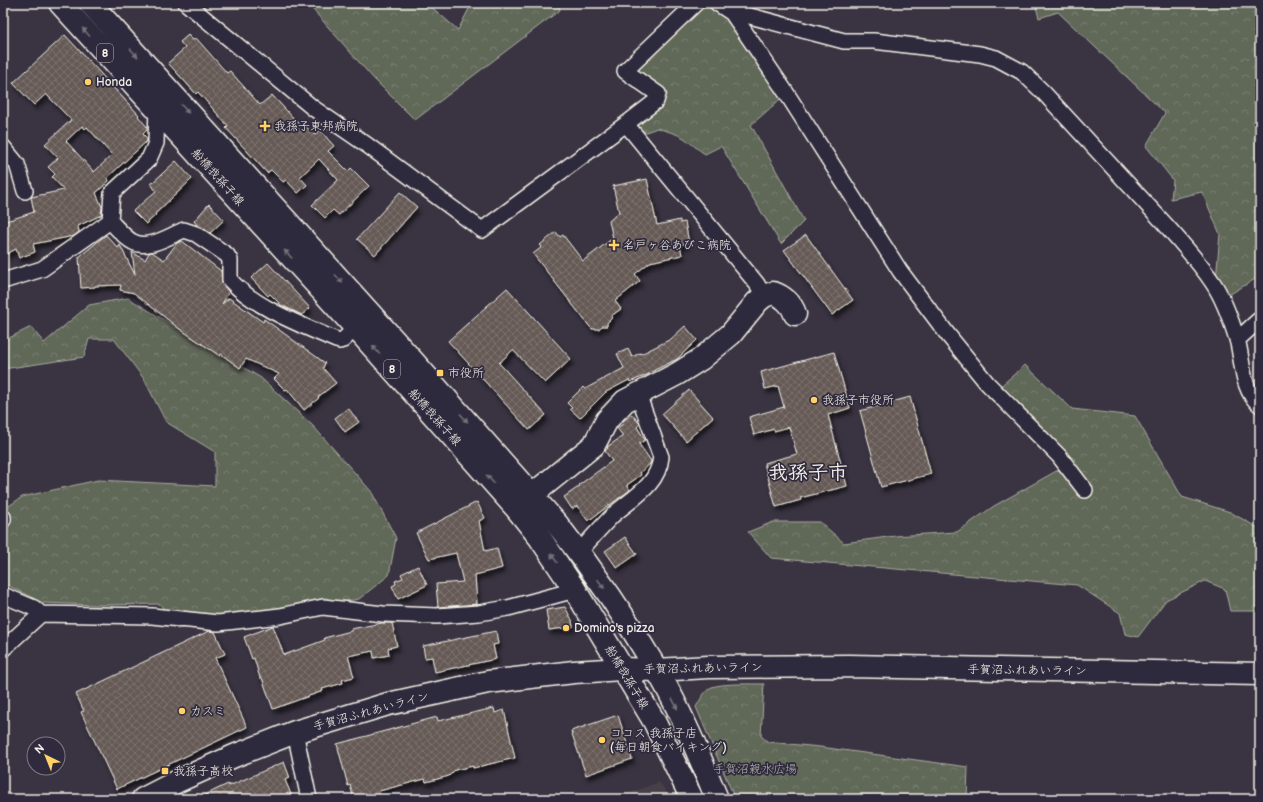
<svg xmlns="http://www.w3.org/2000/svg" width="1263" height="802" font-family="'Balsamiq Sans','Klee One',sans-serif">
<defs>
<pattern id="forest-crowns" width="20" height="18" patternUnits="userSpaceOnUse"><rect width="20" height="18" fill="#616759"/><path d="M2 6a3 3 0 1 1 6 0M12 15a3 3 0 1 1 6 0" fill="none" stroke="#787d71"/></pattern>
<pattern id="building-cross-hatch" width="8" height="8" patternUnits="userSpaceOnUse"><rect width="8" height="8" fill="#665a56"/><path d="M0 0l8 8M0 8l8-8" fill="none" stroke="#7c726e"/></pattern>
<filter id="shadow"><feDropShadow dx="2.5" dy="4.5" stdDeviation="2" flood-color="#0009"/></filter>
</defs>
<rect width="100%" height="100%" fill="#3a3442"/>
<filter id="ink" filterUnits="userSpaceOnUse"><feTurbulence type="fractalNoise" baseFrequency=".025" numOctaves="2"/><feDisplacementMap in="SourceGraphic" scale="8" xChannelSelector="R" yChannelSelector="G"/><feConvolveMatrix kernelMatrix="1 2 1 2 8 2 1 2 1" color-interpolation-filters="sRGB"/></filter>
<g filter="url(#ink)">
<path fill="#473f48" d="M 659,782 L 665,790 L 669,799 L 613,799 Z"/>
<path fill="url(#forest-crowns)" stroke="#aaaca0" d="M 307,3 L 427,3 L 458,30 L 472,3 L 558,3 L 560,10 L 415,120 L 373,78 Z
M 702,3 L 710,3 L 728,17 L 784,96 L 751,125 L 804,221 L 781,244 L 721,146 L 705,154 C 697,149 691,143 684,138 C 676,133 666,131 657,128 L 646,132 L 638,129 L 639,122 L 663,102 L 633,69 Z
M 1035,3 L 1260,3 L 1260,79 L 1254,103 L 1260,102 L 1260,276 L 1227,296 L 1216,280 L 1220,234 L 1202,192 L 1171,199 L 1173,180 L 1146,146 L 1165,113 L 1058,12 L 1039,18 Z
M 128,298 L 261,378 L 313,426 L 371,491 L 396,538 L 389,575 L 359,599 L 177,629 L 160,604 L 97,605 L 43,603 L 3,583 L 3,510 L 22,497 L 98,480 L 215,486 L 215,452 L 166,422 L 144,379 L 114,339 L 89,339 L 84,357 L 3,369 L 3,341 L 31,327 L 44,343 L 89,305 Z
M 1025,365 L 1072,409 L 1135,416 L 1182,497 L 1230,512 L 1260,529 L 1260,611 L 1230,611 L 1225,589 L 1205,581 L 1166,600 L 1138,637 L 1125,634 L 1120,613 L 1077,585 L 771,558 L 748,532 L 773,522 L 820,522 L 844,543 L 895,536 L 957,532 L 994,506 L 1076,460 L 1029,430 L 988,397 Z
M 764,684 L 761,736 L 768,742 L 820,747 L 968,767 L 967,799 L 735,799 L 696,707 C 700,700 705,690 712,687 C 723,683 752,684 764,684 Z"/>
<path fill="url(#building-cross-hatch)" stroke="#f4f1e8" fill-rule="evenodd" filter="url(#shadow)" d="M 65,35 L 139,115 L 138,116 L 147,127 L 147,130 L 143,134 L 147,138 L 147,141 L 107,178 L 109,181 L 96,193 L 102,207 L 101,215 L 78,226 L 79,232 L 74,236 L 33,244 L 35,252 L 19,258 L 16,249 L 3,256 L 3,222 L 34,212 L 31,197 L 64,190 L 52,177 L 55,174 L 48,167 L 58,158 L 45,144 L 71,120 L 46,94 L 34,105 L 13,83 ZM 82,126 L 85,129 L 87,127 L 112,155 L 94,172 L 66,141 Z
M 188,35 L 193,40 L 196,38 L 227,73 L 230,71 L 260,105 L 272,95 L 298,123 L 301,121 L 314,135 L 320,130 L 334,146 L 328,151 L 348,171 L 351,168 L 369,186 L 339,215 L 333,210 L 325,218 L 312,205 L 338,180 L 319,159 L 300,177 L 307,185 L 298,193 L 286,180 L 283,182 L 271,170 L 267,173 L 226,128 L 228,126 L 198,92 L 196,94 L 168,63 L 185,48 L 180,42 Z
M 176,161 L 192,179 L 155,214 L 156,215 L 146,224 L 133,211 L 156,191 L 151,184 Z
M 647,179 L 657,225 L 680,220 L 680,223 L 685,222 L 689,243 L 680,245 L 682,255 L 650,262 L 635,274 L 640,281 L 615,301 L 621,309 L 611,316 L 612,318 L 607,323 L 607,326 L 602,326 L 599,329 L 592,329 L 590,327 L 533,254 L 542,247 L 540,245 L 556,232 L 560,237 L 563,235 L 583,261 L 613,238 L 609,221 L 619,212 L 613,186 Z
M 400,192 L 417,207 L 375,255 L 357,239 Z
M 209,204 L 224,220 L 210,233 L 197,225 L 194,221 Z
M 106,235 L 118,248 L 120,245 L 135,275 L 132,252 L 145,260 L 149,253 L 152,252 L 164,260 L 177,243 L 182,241 L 221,271 L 222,283 L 229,292 L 222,304 L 229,298 L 263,322 L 264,319 L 325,363 L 323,368 L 336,383 L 318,397 L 319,398 L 304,410 L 287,389 L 285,390 L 274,379 L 279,374 L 246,359 L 240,368 L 221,354 L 220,356 L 177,327 L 134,293 L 120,290 L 121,285 L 95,286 L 95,287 L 81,288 L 79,257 Z
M 806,235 L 853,300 L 832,315 L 784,250 Z
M 268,263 L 310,308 L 302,315 L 281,305 L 270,294 L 268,296 L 251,278 Z
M 507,288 L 571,359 L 545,383 L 513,350 L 499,363 L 546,415 L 529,430 L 448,341 Z
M 685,326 L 697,340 L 677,359 L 649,373 L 649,374 L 630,382 L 629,380 L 606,392 L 580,418 L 570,409 L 572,408 L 567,403 L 583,387 L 585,389 L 624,368 L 617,354 L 628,349 L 632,357 L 640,353 L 641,354 L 671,339 Z
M 834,352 L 850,408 L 828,415 L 847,486 L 800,498 L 801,500 L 776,507 L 764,463 L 797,454 L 789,427 L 774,431 L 774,429 L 754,435 L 749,417 L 784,407 L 778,386 L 765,389 L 761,372 Z
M 689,390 L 713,417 L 686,441 L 662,414 Z
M 910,397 L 931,474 L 881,487 L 860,411 Z
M 348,408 L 359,422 L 345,432 L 335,418 Z
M 632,414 L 639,423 L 640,424 L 637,427 L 645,440 L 639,444 L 651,461 L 650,464 L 640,473 L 641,475 L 627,485 L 630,490 L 588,521 L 577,506 L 572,509 L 564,497 L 580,486 L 579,485 L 612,461 L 605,451 L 608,448 L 607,447 L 623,436 L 617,428 L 623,424 L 622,422 Z
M 477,502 L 485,518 L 479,521 L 485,551 L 497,548 L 502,568 L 475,575 L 477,604 L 438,607 L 436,584 L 463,582 L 456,553 L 429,559 L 416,533 Z
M 625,537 L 637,554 L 617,568 L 605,551 Z
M 418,566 L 427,585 L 398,599 L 392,586 L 396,584 L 395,581 L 403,578 L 401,574 Z
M 565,607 L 572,620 L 573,627 L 549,630 L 546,610 Z
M 382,623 L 392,623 L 397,646 L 388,648 L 389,655 L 374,658 L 373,651 L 348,656 L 354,677 L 342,680 L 343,683 L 322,689 L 323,691 L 273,709 L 262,678 L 260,678 L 254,658 L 252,659 L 244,637 L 273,626 L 284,655 L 325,640 L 324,638 L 351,631 L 351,629 Z
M 209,631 L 215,632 L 225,654 L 215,658 L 247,727 L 117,789 L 81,712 L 84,711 L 76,694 Z
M 496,631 L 498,644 L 493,645 L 496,659 L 435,672 L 432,657 L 425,658 L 423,646 Z
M 494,708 L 495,713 L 504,710 L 515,758 L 473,768 L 473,766 L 455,770 L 449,776 L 426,782 L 425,779 L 379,791 L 380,795 L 364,799 L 354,799 L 350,785 L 348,786 L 337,744 L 437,717 L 438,721 Z
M 618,715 L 632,759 L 586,775 L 571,731 Z
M 284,762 L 290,778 L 285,780 L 293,799 L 196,799 L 228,784 L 229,786 Z"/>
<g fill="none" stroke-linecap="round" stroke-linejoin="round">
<defs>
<path id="street" d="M 186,3 L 313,108 L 367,145 L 482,230 L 626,124 L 656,101 L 658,94 L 625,71 L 696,3
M 717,3 L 732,13 L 746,15 L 844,41 L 874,41 L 980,54 L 996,58 L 1022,72 L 1044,93 L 1164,223 C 1181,242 1199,262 1213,283 C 1224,299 1231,320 1237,339 C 1243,360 1241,390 1260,405
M 732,13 L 787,94 L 900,271 L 948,335 L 987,383 L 1059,456 L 1085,490
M 626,124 L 757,284 L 764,296
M 3,147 L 17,164 L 25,191
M 110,221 L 112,193 L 149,159 L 156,143 L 157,106
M 3,281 L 42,269 L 110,221 C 117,228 125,238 133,242 C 149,250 169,236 184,230 L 196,234 L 227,255 L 230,260 L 230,280 C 255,308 302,325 336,340 L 340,341 L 343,340 L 362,322
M 1237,340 L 1260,319
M 3,517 L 3,520
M 579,552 C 590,540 601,527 613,515 C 632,498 658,486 661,457 L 638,394
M 3,595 L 34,608 L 41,614 L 152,616 L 218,623 L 280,616 L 323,607 L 383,614 L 437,616 L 479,613 L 508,608 L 575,590
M 3,649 L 41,614
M 295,732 L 309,799"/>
<path id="secondary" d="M 517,507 L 594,445 L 607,420 L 625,401 L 677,374 L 701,359 L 731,334 L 757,302 L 764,296 L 773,293 C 783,296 792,304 795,314
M 143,799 L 178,781 L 234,756 L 295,732 L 388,704 L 488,682 L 574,672 L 622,669 L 657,670 L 708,667 L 849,666 L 1260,674"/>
<path id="primary" d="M 60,3 L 356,328 L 516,508 L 540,538 L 575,590 L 654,721 L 692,799
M 90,3 L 413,361 L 557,524 C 593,570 627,619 657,670 C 681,711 699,755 717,799"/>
</defs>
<use href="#street" stroke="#f4f1e8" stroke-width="18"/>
<use href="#secondary" stroke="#f4f1e8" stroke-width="25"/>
<use href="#primary" stroke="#f4f1e8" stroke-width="25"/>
<use href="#street" stroke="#2f2a3d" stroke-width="15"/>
<use href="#secondary" stroke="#2f2a3d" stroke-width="22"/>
<use href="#primary" stroke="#2f2a3d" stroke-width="22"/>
</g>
<defs><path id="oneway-solid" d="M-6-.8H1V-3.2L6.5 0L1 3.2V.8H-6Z"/></defs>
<g fill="#747079">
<use href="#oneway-solid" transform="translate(86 32) rotate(-132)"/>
<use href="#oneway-solid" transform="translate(134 53) rotate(48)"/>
<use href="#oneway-solid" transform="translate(185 109) rotate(48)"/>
<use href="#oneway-solid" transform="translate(288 254) rotate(-133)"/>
<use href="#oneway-solid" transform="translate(339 279) rotate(48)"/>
<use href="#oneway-solid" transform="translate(376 350) rotate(-132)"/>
<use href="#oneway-solid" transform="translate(464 418) rotate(48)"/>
<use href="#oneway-solid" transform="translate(490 479) rotate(-132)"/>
<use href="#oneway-solid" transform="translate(554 558) rotate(-125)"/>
<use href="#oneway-solid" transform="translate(601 584) rotate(55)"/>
<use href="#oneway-solid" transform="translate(675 704) rotate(63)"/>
</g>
</g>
<g fill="#ffd166" stroke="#2f2a3d" stroke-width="1.5">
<circle cx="88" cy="82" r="4"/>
<path d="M263 120h4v4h4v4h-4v4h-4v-4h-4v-4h4z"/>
<path d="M612 239h4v4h4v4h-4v4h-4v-4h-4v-4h4z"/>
<rect x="436" y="369" width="8" height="8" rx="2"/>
<circle cx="814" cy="400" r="4"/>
<circle cx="566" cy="628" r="4"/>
<circle cx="182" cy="711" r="4"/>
<circle cx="602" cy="740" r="4"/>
<rect x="161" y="767" width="8" height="8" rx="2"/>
</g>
<g text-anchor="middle" stroke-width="3.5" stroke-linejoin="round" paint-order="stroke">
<g fill="#2f2a3d" stroke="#b9b5b5" stroke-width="1">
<rect x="97" y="44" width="16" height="18" rx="3"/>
<rect x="384" y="360" width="16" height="18" rx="3"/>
</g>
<g font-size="11" font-weight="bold" fill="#f4f1e8">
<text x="105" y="57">8</text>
<text x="392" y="373">8</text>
</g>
<g font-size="12" fill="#f4f1e8" stroke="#2f2a3d" text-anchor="start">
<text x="96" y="86">Honda</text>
<text x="274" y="130">我孫子東邦病院</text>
<text x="623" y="249">名戸ヶ谷あびこ病院</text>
<text x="448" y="377">市役所</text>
<text x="822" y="404">我孫子市役所</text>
<text x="574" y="632">Domino's pizza</text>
<text x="190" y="715">カスミ</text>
<text x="610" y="737">ココス 我孫子店<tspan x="610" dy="14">(毎日朝食バイキング)</tspan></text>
<text x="173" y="775">我孫子高校</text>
</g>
<g font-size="12" fill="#f4f1e8" stroke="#2f2a3d">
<text transform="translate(218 177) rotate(48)" y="4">船橋我孫子線</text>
<text transform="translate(435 417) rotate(48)" y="4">船橋我孫子線</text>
<text transform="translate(703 668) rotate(-1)" y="4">手賀沼ふれあいライン</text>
<text transform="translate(1027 670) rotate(1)" y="4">手賀沼ふれあいライン</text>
<text transform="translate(627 677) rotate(59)" y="4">船橋我孫子線</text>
<text transform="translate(371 711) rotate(-15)" y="4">手賀沼ふれあいライン</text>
</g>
<g font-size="12" fill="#b2b3a8" stroke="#2f2a3d">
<text x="755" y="773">手賀沼親水広場</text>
</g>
<g font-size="20" font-weight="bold" fill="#f4f1e8" stroke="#2f2a3d">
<text x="808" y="479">我孫子市</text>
</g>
</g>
<rect width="1263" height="802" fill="none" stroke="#2f2a3d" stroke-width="16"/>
<rect x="8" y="8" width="1247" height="786" fill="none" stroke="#f4f1e8" stroke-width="1.5" filter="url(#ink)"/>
<g transform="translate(46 756) rotate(317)"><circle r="19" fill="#2f2a3d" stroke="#7e7a81"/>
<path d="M0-3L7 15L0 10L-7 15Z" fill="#ffd166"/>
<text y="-6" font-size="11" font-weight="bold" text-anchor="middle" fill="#f4f1e8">N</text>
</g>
</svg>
